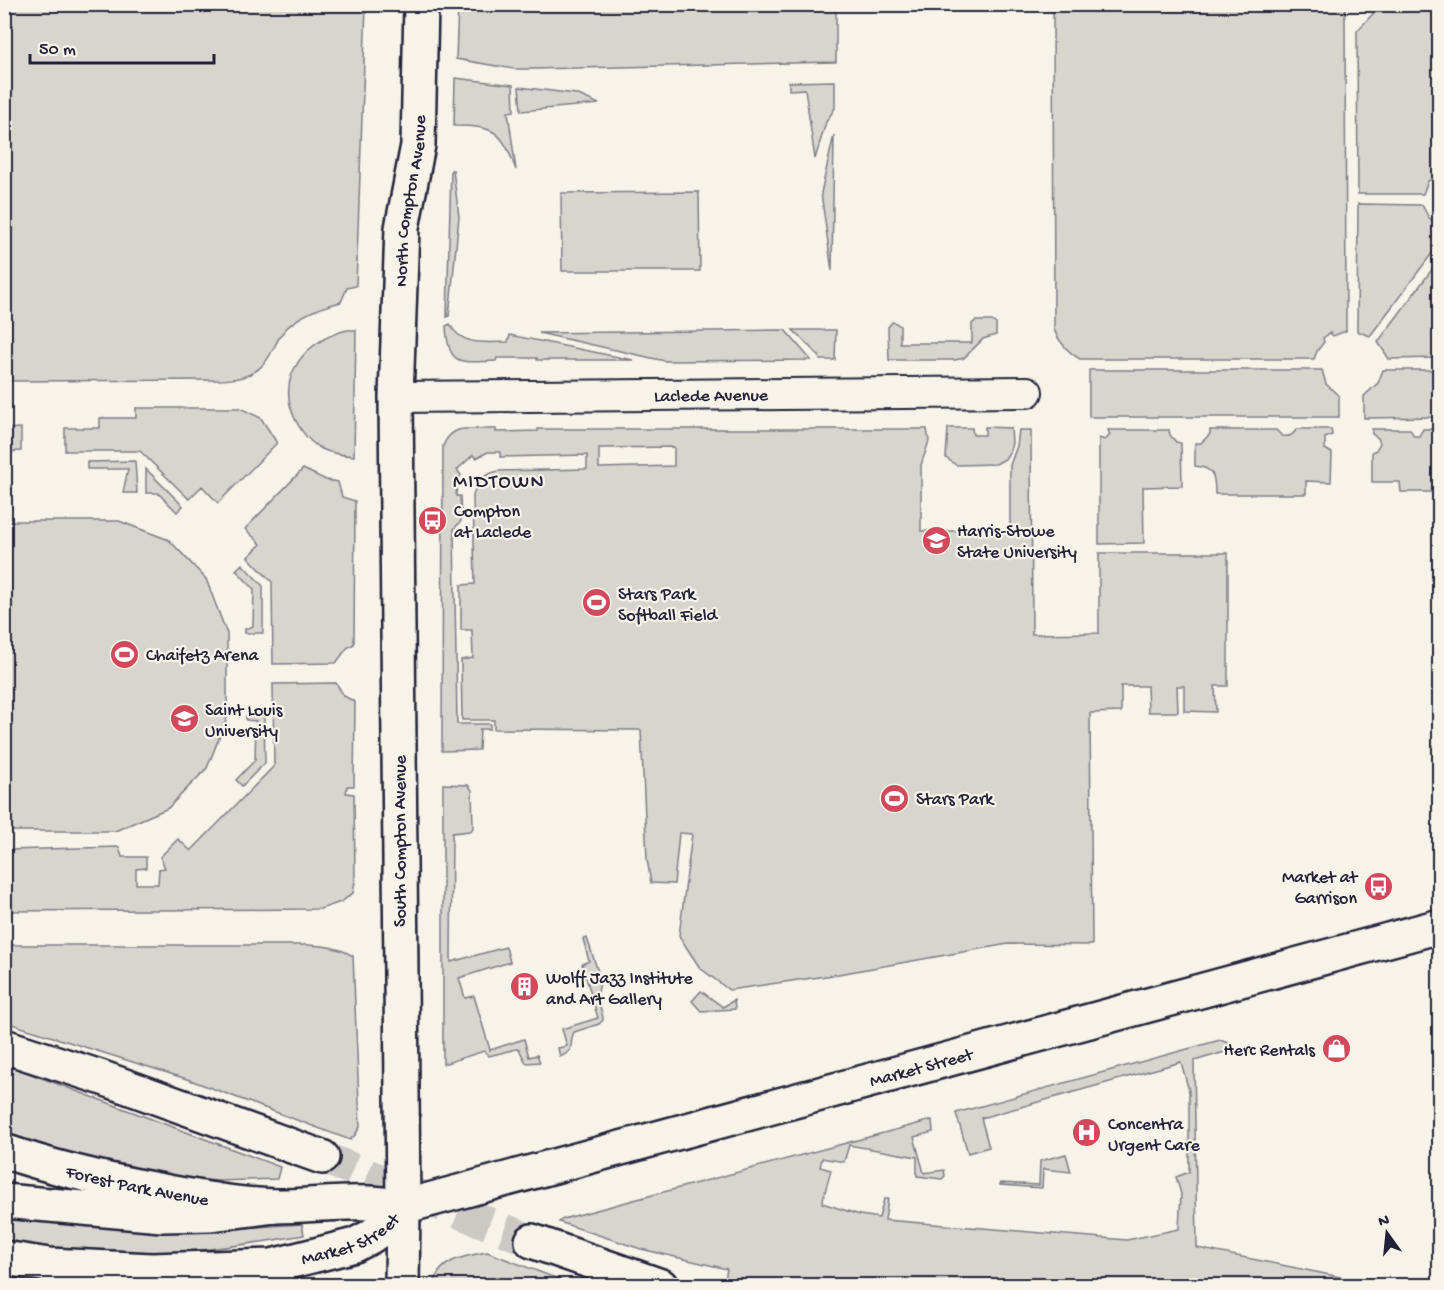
<svg xmlns="http://www.w3.org/2000/svg" width="1444" height="1290" font-family="'Gochi Hand',sans-serif">
<rect width="100%" height="100%" fill="#f7f3e8"/>
<filter id="ink" filterUnits="userSpaceOnUse"><feTurbulence type="fractalNoise" baseFrequency=".0167" numOctaves="2"/><feDisplacementMap in="SourceGraphic" scale="12" xChannelSelector="R" yChannelSelector="G"/><feConvolveMatrix kernelMatrix="1 2 1 2 8 2 1 2 1" color-interpolation-filters="sRGB"/></filter>
<g filter="url(#ink)">
<path fill="#d8d5cf" stroke="#7d7c85" stroke-width="1.5" fill-rule="evenodd" d="M 4,5 L 366,5 L 356,286 L 347,288 L 341,302 C 321,307 297,315 283,332 C 276,341 273,352 266,361 C 254,378 234,380 215,380 L 5,381 Z
M 458,5 L 836,5 L 836,62 L 533,69 L 514,69 L 456,59 Z
M 1053,5 L 1345,5 L 1346,331 L 1333,336 L 1330,333 L 1323,338 L 1324,342 L 1317,351 L 1314,359 L 1080,359 C 1069,353 1058,341 1054,329 Z
M 1381,5 L 1430,5 L 1439,23 L 1439,175 L 1428,181 L 1423,194 L 1358,194 L 1357,31 Z
M 455,78 L 513,85 L 514,111 L 508,112 L 516,170 C 502,131 496,126 454,126 Z
M 835,81 L 835,108 L 826,122 L 815,159 L 805,89 L 789,90 L 789,82 Z
M 519,87 L 576,94 L 599,104 L 521,111 Z
M 834,135 L 832,271 L 821,193 Z
M 451,170 L 453,170 L 459,217 L 449,316 L 447,317 Z
M 699,192 L 700,271 L 562,271 L 561,193 Z
M 1358,204 L 1422,205 L 1429,218 L 1439,224 L 1439,244 L 1370,336 L 1357,331 Z
M 1439,260 L 1439,358 L 1389,359 L 1378,342 Z
M 975,321 L 992,321 L 996,324 L 996,335 L 983,339 L 964,358 L 955,360 L 889,360 L 888,327 L 892,322 L 896,323 L 900,326 L 900,343 L 972,343 L 972,324 Z
M 450,324 C 461,347 487,342 508,342 L 510,335 L 633,360 L 537,360 L 537,358 L 497,358 L 496,361 C 461,362 448,368 446,326 Z
M 347,330 L 356,330 L 354,456 C 343,455 332,454 322,449 C 310,443 301,431 295,419 C 275,376 306,340 347,330 Z
M 785,330 L 811,360 L 665,361 L 539,333 Z
M 793,330 L 836,330 L 835,360 L 820,360 L 819,356 Z
M 1089,370 L 1322,370 L 1326,384 L 1339,396 L 1339,417 L 1089,417 Z
M 1383,370 L 1439,370 L 1439,417 L 1364,418 L 1364,396 L 1378,383 Z
M 136,408 L 240,408 L 261,418 L 277,443 L 218,503 L 202,486 L 189,499 L 140,451 L 65,451 L 65,428 L 100,428 L 100,418 L 136,418 Z
M 985,427 L 1011,428 L 1012,443 L 1010,451 L 1005,459 L 996,464 L 956,465 L 946,458 L 948,428 L 972,428 L 973,435 L 985,435 Z
M 21,428 L 21,451 L 5,452 L 5,429 Z
M 464,429 L 496,429 L 496,432 L 538,431 L 538,429 L 927,429 L 929,441 L 921,465 L 921,531 L 1010,531 L 1010,465 L 1017,446 L 1019,430 L 1031,430 L 1032,634 L 1099,633 L 1099,553 L 1228,553 L 1228,686 L 1215,686 L 1216,712 L 1184,711 L 1184,686 L 1177,686 L 1178,712 L 1148,712 L 1147,686 L 1121,686 L 1121,712 L 1090,713 L 1092,945 L 1008,944 L 833,975 L 729,990 L 700,968 L 679,936 L 692,834 L 679,833 L 674,884 L 651,883 L 647,859 L 641,730 L 494,729 L 494,720 L 462,720 L 461,660 L 473,658 L 472,630 L 461,630 L 461,585 L 475,584 L 473,496 C 477,480 482,475 498,471 L 587,469 L 587,455 L 500,457 L 500,452 L 488,452 L 476,458 L 473,455 L 457,470 L 461,475 L 457,483 L 456,496 L 460,496 L 461,521 L 454,529 L 457,724 L 490,724 L 490,729 L 480,729 L 479,750 L 442,751 L 443,446 C 447,436 453,430 464,429 ZM 674,447 L 674,466 L 599,468 L 599,448 Z
M 1297,429 L 1331,429 L 1332,435 L 1325,438 L 1325,449 L 1332,453 L 1331,482 L 1306,481 L 1306,494 L 1215,494 C 1215,476 1214,468 1195,466 L 1195,443 L 1201,443 L 1210,434 L 1210,430 L 1276,430 L 1282,436 C 1289,437 1292,436 1297,429 Z
M 1372,429 L 1410,429 L 1414,436 L 1419,436 L 1423,429 L 1439,429 L 1439,492 L 1401,492 L 1400,482 L 1372,482 L 1372,452 L 1376,450 L 1380,443 L 1378,438 L 1372,434 Z
M 1108,430 L 1169,430 L 1170,435 L 1176,442 L 1181,443 L 1182,486 L 1143,487 L 1144,543 L 1099,544 L 1099,438 L 1105,440 L 1110,435 Z
M 135,461 L 137,493 L 123,493 L 128,469 L 87,469 L 87,462 Z
M 146,469 L 183,506 L 177,512 L 158,493 L 146,493 Z
M 303,469 L 326,480 L 338,482 L 342,497 L 355,501 L 354,644 L 347,648 L 336,663 L 273,664 L 272,582 L 248,557 L 261,544 L 245,529 Z
M 4,521 L 119,521 L 169,540 L 206,579 L 227,634 L 227,718 L 207,768 L 168,808 L 115,831 L 5,831 Z
M 242,564 L 263,586 L 263,633 L 245,633 L 245,629 L 253,626 L 254,589 L 236,570 Z
M 336,683 L 344,696 L 355,702 L 354,786 L 347,786 L 346,793 L 354,794 L 355,881 L 353,893 L 341,902 L 320,909 L 5,911 L 5,850 L 119,847 L 122,857 L 146,857 L 146,868 L 136,869 L 136,884 L 158,884 L 159,869 L 165,868 L 160,857 L 178,839 L 191,851 L 274,766 L 273,684 Z
M 264,715 L 265,763 L 242,786 L 236,780 L 255,760 L 256,721 L 246,720 L 246,716 Z
M 443,784 L 468,785 L 472,790 L 473,828 L 470,831 L 452,833 L 451,962 L 506,947 L 510,962 L 459,978 L 465,998 L 474,996 L 490,1050 L 524,1039 L 529,1057 L 537,1055 L 540,1062 L 526,1063 L 519,1049 L 516,1049 L 489,1056 L 484,1051 L 443,1064 Z
M 587,938 L 600,978 C 601,986 596,992 598,999 C 599,1007 603,1013 603,1020 L 599,1024 L 574,1032 C 568,1043 577,1050 560,1057 L 558,1048 L 567,1046 L 562,1029 L 598,1018 L 582,964 L 589,961 L 583,939 Z
M 4,945 L 308,945 C 325,946 338,947 353,956 L 360,1127 L 355,1135 L 350,1140 L 190,1080 L 5,1022 Z
M 701,991 L 723,1007 L 734,1000 L 735,1009 L 701,1011 L 692,1001 Z
M 1220,1040 L 1229,1043 L 1230,1047 L 1228,1051 L 1194,1061 L 1197,1248 L 1380,1285 L 747,1285 L 725,1279 L 727,1269 L 641,1249 L 559,1222 L 563,1219 L 932,1120 L 933,1132 L 914,1137 L 924,1173 L 944,1170 L 945,1176 L 942,1179 L 917,1176 L 917,1157 L 849,1145 L 844,1162 L 822,1158 L 820,1167 L 831,1170 L 822,1203 L 860,1215 L 879,1218 L 884,1199 L 888,1199 L 885,1220 L 1127,1240 L 1179,1229 L 1181,1194 L 1176,1177 L 1189,1172 L 1189,1091 L 1181,1062 L 981,1118 L 989,1147 L 968,1153 L 956,1113 Z
M 4,1064 L 280,1167 L 277,1179 L 218,1181 L 143,1174 L 5,1138 Z
M 1066,1154 L 1071,1172 L 1043,1169 L 1042,1188 L 1000,1185 L 1000,1183 L 1039,1185 L 1040,1161 Z
M 5,1216 L 198,1231 L 302,1224 L 304,1235 C 251,1244 199,1252 145,1255 C 98,1258 51,1250 5,1243 Z
M 487,1252 L 574,1285 L 434,1285 C 437,1260 465,1256 487,1252 Z
M 5,1272 L 129,1283 L 130,1285 L 5,1286 Z"/>
<g fill="none" stroke-linecap="round" stroke-linejoin="round">
<path stroke="#ccc9c5" stroke-width="33" stroke-dasharray="33 16" stroke-linecap="butt" d="M 322,1157 L 532,1241"/>
<defs>
<g id="minor">
<path id="s1" d="M 396,397 L 1027,392"/>
</g>
<g id="major">
<path id="s2" d="M 4,1151 C 56,1169 109,1181 163,1191 C 200,1198 238,1205 276,1206 C 318,1206 360,1198 403,1207 L 1440,926"/>
<path id="s3" d="M 4,1258 L 49,1265 L 152,1270 L 272,1266 L 355,1245 L 370,1237 L 387,1225 L 403,1207"/>
<path id="s4" d="M 402,1286 L 403,1207 L 396,397 L 402,228 L 418,145 L 421,4"/>
</g>
<path id="highway" d="M 4,1046 L 100,1077 L 322,1157
M 4,1201 L 162,1215 L 211,1214 L 275,1206
M 532,1241 L 661,1286"/>
</defs>
<use href="#minor" stroke="#22223b" stroke-width="34"/>
<use href="#major" stroke="#22223b" stroke-width="38"/>
<use href="#highway" stroke="#22223b" stroke-width="38"/>
<use href="#minor" stroke="#f7f3e8" stroke-width="30"/>
<use href="#major" stroke="#f7f3e8" stroke-width="33"/>
<use href="#highway" stroke="#f7f3e8" stroke-width="33"/>
</g>
</g>
<defs>
<symbol id="bus-disc" viewBox="-11 -11 22 22"><circle r="9.5" fill="#d1495b" stroke="#f7f3e8"/><path d="M-5-6H5V4H4V6H2V4H-2V6H-4V4H-5ZM-3.5-4V0h7V-4ZM-3.5 1.2v1.5H-2V1.2ZM2 1.2v1.5H3.5V1.2Z" fill="#fff"/></symbol>
<symbol id="university-disc" viewBox="-11 -11 22 22"><circle r="9.5" fill="#d1495b" stroke="#f7f3e8"/><path d="M0-5L7-2L0 1L-7-2ZM-4 1L0 2.5L4 1V4Q0 6-4 4Z" fill="#fff"/></symbol>
<symbol id="stadium-disc" viewBox="-11 -11 22 22"><circle r="9.5" fill="#d1495b" stroke="#f7f3e8"/><path d="M0-5a6.5 5 0 1 0 0 10a6.5 5 0 1 0 0-10ZM-3.5-1.8h7v3.6h-7Z" fill="#fff"/></symbol>
<symbol id="building-disc" viewBox="-11 -11 22 22"><circle r="9.5" fill="#d1495b" stroke="#f7f3e8"/><path d="M-4-6H4V6H1V3H-1V6H-4ZM-2.5-4.3h1.7v1.8h-1.7ZM.8-4.3h1.7v1.8H.8ZM-2.5-1h1.7V.8h-1.7ZM.8-1h1.7V.8H.8Z" fill="#fff"/></symbol>
<symbol id="shop-disc" viewBox="-11 -11 22 22"><circle r="9.5" fill="#d1495b" stroke="#f7f3e8"/><path d="M-5-2.5h2.3a2.7 3.5 0 0 1 5.4 0H5L5.5 6h-11ZM-1.5-2.5h3a1.5 2.3 0 0 0-3 0Z" fill="#fff"/></symbol>
<symbol id="hospital-disc" viewBox="-11 -11 22 22"><circle r="9.5" fill="#d1495b" stroke="#f7f3e8"/><path d="M-5-5h3v3.5h4V-5h3V5h-3V1.5h-4V5h-3Z" fill="#fff"/></symbol>
</defs>
<g fill-rule="evenodd">
<use href="#bus-disc" x="416" y="504" width="33" height="33"/>
<use href="#university-disc" x="920" y="524" width="33" height="33"/>
<use href="#stadium-disc" x="580" y="586" width="33" height="33"/>
<use href="#stadium-disc" x="108" y="638" width="33" height="33"/>
<use href="#university-disc" x="168" y="702" width="33" height="33"/>
<use href="#stadium-disc" x="878" y="782" width="33" height="33"/>
<use href="#bus-disc" x="1362" y="870" width="33" height="33"/>
<use href="#building-disc" x="508" y="970" width="33" height="33"/>
<use href="#shop-disc" x="1320" y="1032" width="33" height="33"/>
<use href="#hospital-disc" x="1070" y="1116" width="33" height="33"/>
</g>
<g text-anchor="middle" stroke-width="4.5" stroke-linejoin="round" paint-order="stroke">
<g font-size="18" fill="#22223b" stroke="#f7f3e8">
<text dy="6" stroke="none"><textPath href="#s4" startOffset="1086">North Compton Avenue</textPath></text>
<text dy="6" stroke="none"><textPath href="#s1" startOffset="315">Laclede Avenue</textPath></text>
<text transform="translate(399 841) rotate(-90)" y="6">South Compton Avenue</text>
<text dy="6" stroke="none"><textPath href="#s2" startOffset="942">Market Street</textPath></text>
<text dy="6" stroke="none"><textPath href="#s2" startOffset="138">Forest Park Avenue</textPath></text>
<text dy="6" stroke="none"><textPath href="#s3" startOffset="352">Market Street</textPath></text>
</g>
<g font-size="18" fill="#22223b" stroke="#f7f3e8" text-anchor="start">
<text x="454" y="516">Compton<tspan x="454" dy="21">at Laclede</tspan></text>
<text x="957" y="536">Harris-Stowe<tspan x="957" dy="21">State University</tspan></text>
<text x="618" y="599">Stars Park<tspan x="618" dy="21">Softball Field</tspan></text>
<text x="146" y="660">Chaifetz Arena</text>
<text x="205" y="715">Saint Louis<tspan x="205" dy="21">University</tspan></text>
<text x="916" y="804">Stars Park</text>
<text x="1357" y="882" text-anchor="end">Market at<tspan x="1357" dy="21">Garrison</tspan></text>
<text x="546" y="983">Wolff Jazz Institute<tspan x="546" dy="21">and Art Gallery</tspan></text>
<text x="1315" y="1055" text-anchor="end">Herc Rentals</text>
<text x="1108" y="1129">Concentra<tspan x="1108" dy="21">Urgent Care</tspan></text>
</g>
<g font-size="20" letter-spacing="1.5" fill="#22223b" stroke="#f7f3e8">
<text x="499" y="487">MIDTOWN</text>
</g>
</g>
<rect width="1444" height="1290" fill="none" stroke="#f7f3e8" stroke-width="24"/>
<rect x="12" y="12" width="1420" height="1266" fill="none" stroke="#22223b" stroke-width="2" filter="url(#ink)"/>
<g transform="translate(1387 1233) rotate(345)" stroke="#f7f3e8" stroke-width="4.5" paint-order="stroke">
<path d="M0-4.5L10 22L0 15L-10 22Z" fill="#22223b"/>
<text y="-9" font-size="16" font-weight="bold" text-anchor="middle" fill="#22223b">N</text>
</g>
<path d="M30 54v9h184v-9" fill="none" stroke="#22223b" stroke-width="3"/>
<text x="39" y="54" font-size="18" fill="#22223b" stroke="#f7f3e8" stroke-width="4.5" paint-order="stroke">50 m</text>
</svg>
